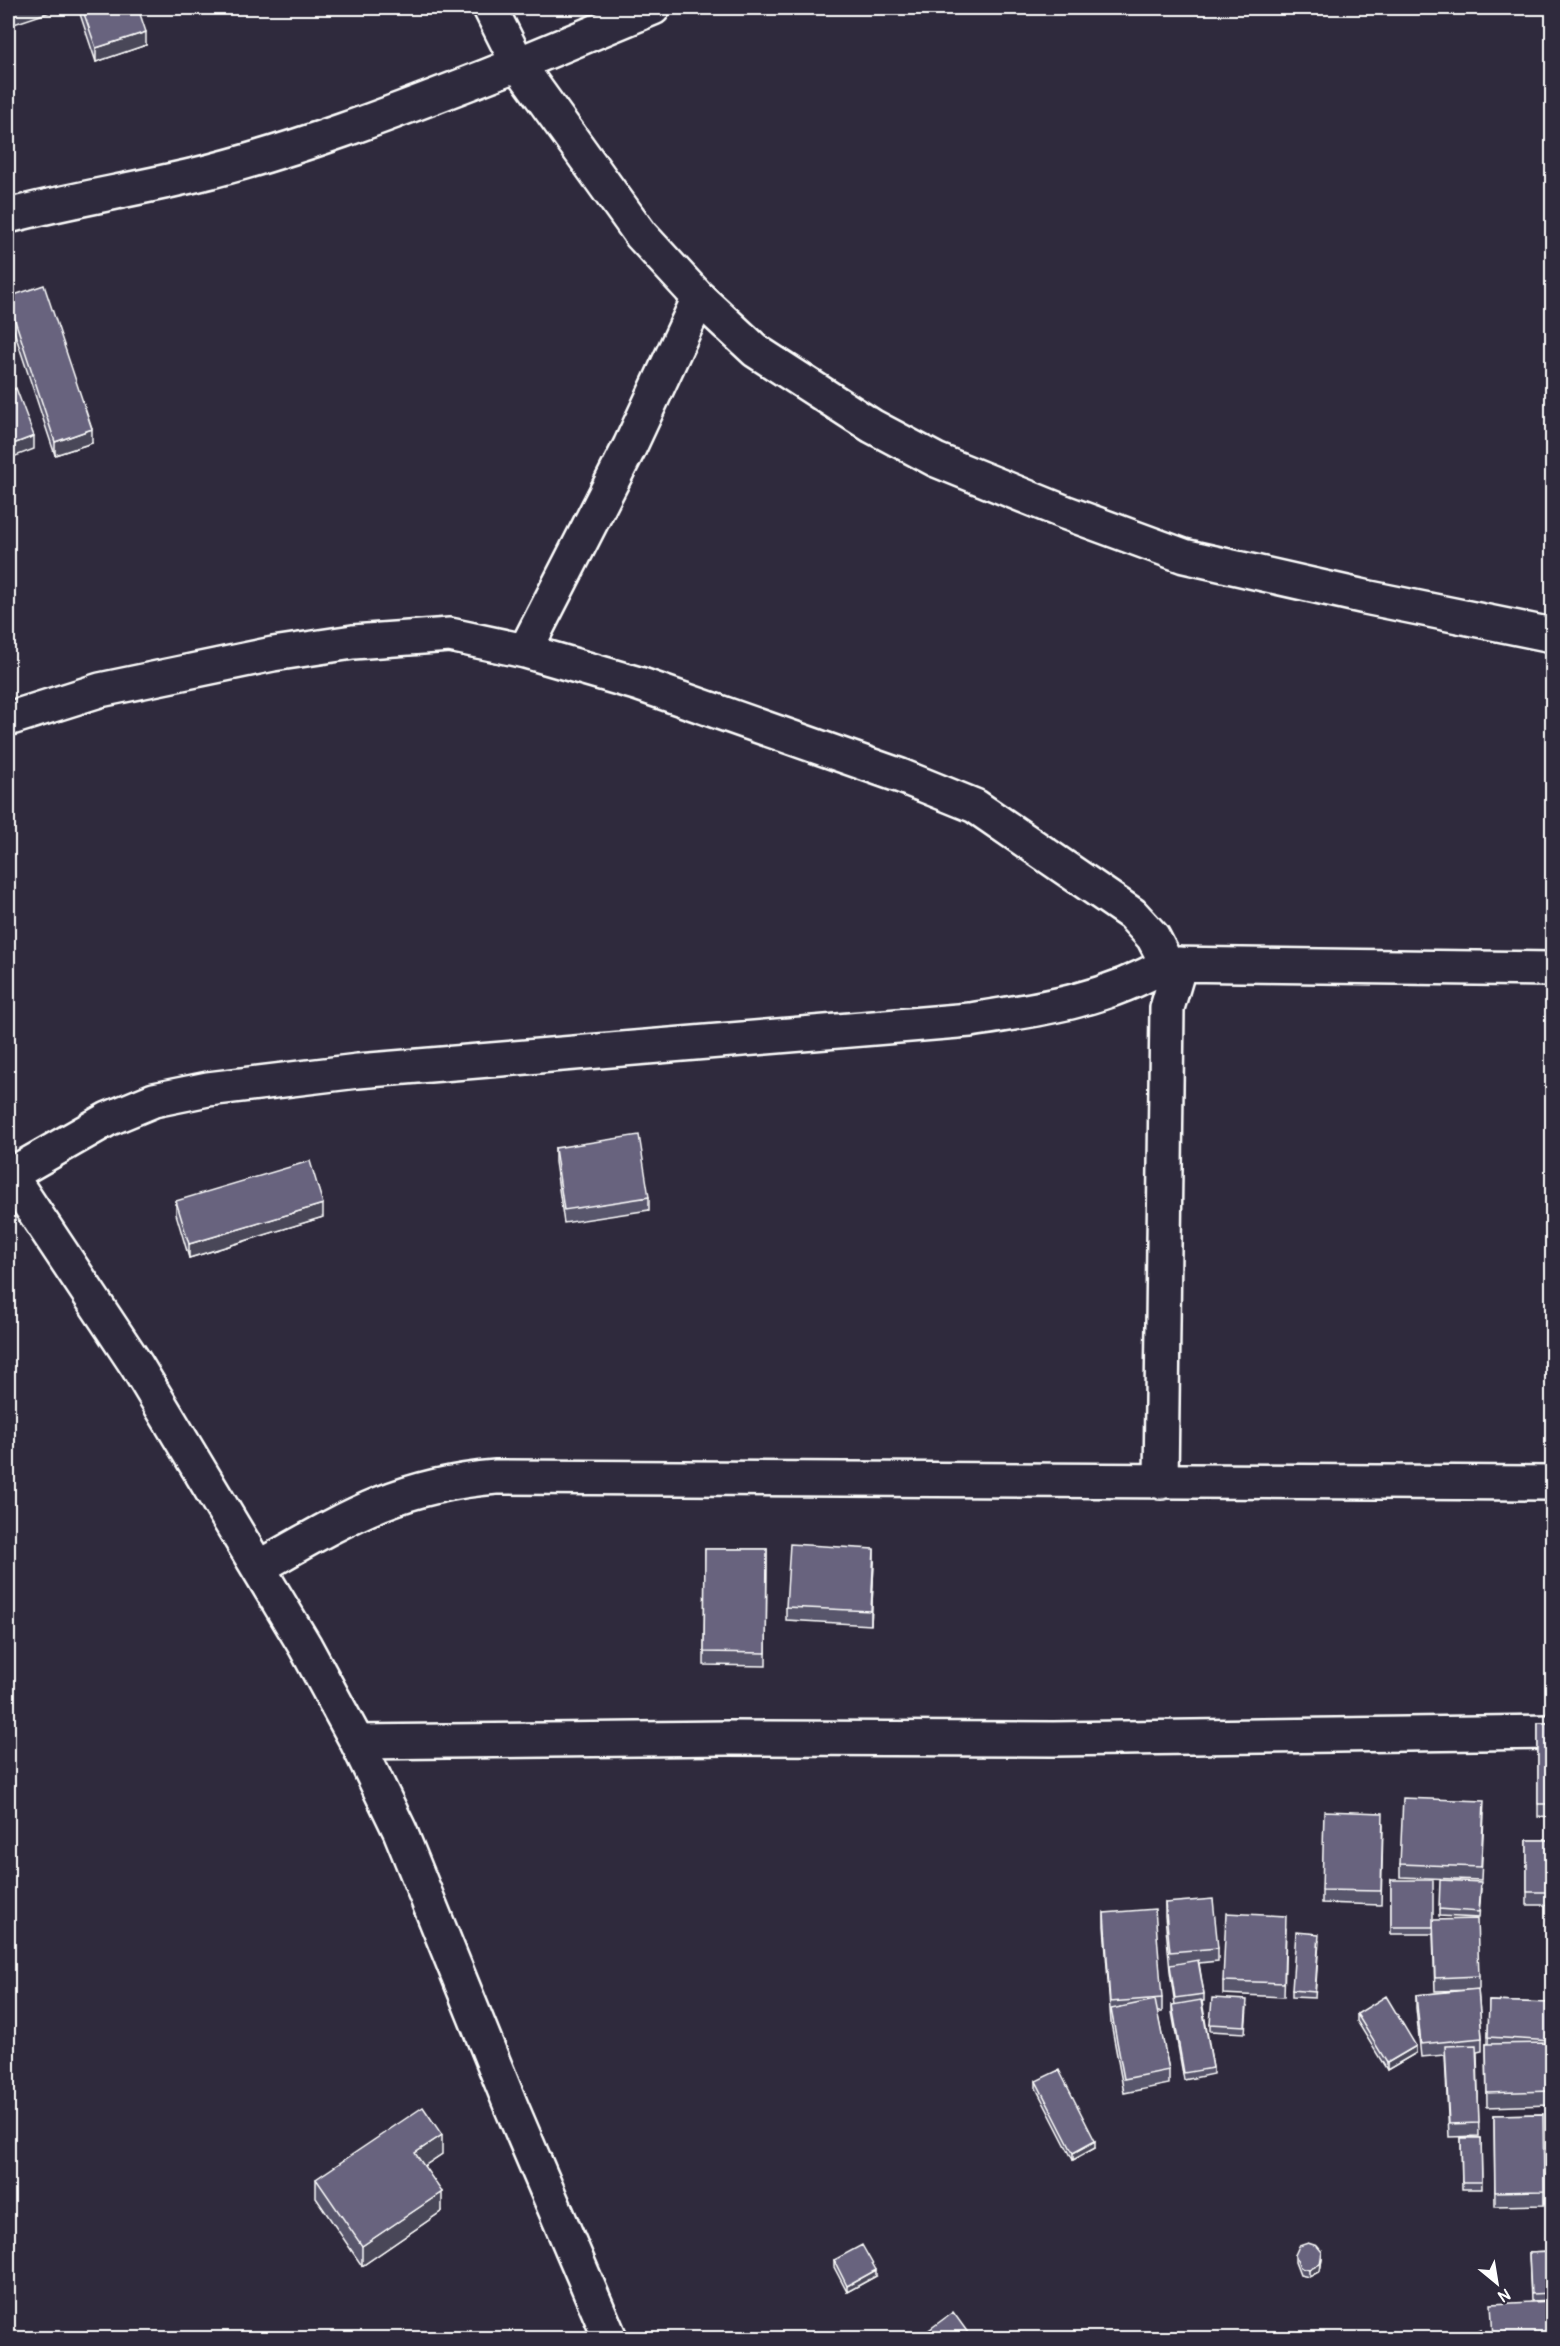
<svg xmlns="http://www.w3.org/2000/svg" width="1560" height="2346" font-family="Pangolin,sans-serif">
<rect width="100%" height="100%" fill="#2f2a3d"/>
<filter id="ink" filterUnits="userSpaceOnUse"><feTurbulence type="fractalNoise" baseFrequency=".0167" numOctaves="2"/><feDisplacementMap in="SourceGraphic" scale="12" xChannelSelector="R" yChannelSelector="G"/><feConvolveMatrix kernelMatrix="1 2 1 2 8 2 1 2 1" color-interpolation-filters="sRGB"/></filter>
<g filter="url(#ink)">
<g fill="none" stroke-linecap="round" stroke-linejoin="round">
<defs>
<path id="minor" d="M 8,216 C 69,200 132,190 195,175 C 306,148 412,105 518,64
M 525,651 L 630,446 L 699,298
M 8,719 L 100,690 L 273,654 L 353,642 L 450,635 L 525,651 L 639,684 L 901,776 L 975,806 L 1132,914 L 1153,937 L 1167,964
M 8,1172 L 137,1366 L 305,1646 L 357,1742 L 400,1831 L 511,2106 L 610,2338
M 10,1175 L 108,1119 L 154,1100 L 208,1089 L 358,1071 L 970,1020 C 1041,1009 1103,1001 1167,964 L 1552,969
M 1161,1482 L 1167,1008 L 1180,964
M 259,1567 C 344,1519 397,1485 496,1477 L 1552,1483
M 357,1742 L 729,1738 L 1053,1739 L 1552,1732"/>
<path id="secondary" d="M 490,8 L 518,64 L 641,235 L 699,298 L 756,351 L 872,426 L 936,460 L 1064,512 L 1184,556 L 1365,597 L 1552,635
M 518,64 L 653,8"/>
</defs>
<use href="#minor" stroke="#fff" stroke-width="38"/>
<use href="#secondary" stroke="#fff" stroke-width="38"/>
<use href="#minor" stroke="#2f2a3d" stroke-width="33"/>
<use href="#secondary" stroke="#2f2a3d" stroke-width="33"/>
</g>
<path fill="#59566c" stroke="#fff" stroke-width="1.5" d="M 78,8 L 138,8 L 146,45 L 96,62 Z
M 8,297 L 92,443 L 55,455 L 8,313 Z
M 555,1148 L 649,1197 L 649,1210 L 564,1223 L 555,1162 Z
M 176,1201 L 323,1217 L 189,1258 L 176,1214 Z
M 705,1549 L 767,1549 L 766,1666 L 704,1665 Z
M 874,1562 L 871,1625 L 786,1620 L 786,1607 Z
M 1538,1723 L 1552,1723 L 1552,1818 L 1538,1817 Z
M 1484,1814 L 1481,1880 L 1400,1877 L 1400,1864 Z
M 1383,1826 L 1381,1905 L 1322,1903 L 1322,1890 Z
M 1527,1840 L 1552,1840 L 1552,1905 L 1527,1905 Z
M 1391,1880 L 1433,1920 L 1479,1976 L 1479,1989 L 1478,1990 L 1482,2038 L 1482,2051 L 1477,2052 L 1479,2136 L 1449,2137 L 1445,2055 L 1421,2057 L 1416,2008 L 1416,1995 L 1476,1990 L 1435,1991 L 1433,1934 L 1391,1934 Z
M 1481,1889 L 1479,1918 L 1439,1916 L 1439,1909 Z
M 1165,1903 L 1218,1948 L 1218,1961 L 1199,1963 L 1204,1994 L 1204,2001 L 1202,2001 L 1213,2068 L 1213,2074 L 1184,2080 L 1172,2012 L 1172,2005 L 1175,2005 L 1170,1971 L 1165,1916 Z
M 1104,1913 L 1162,1998 L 1162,2012 L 1157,2012 L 1169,2070 L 1169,2084 L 1124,2093 L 1111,2023 L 1104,1926 Z
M 1286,1929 L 1284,1997 L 1223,1994 L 1223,1981 Z
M 1319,1940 L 1315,1998 L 1292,1997 L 1292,1990 Z
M 1489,2001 L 1552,2003 L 1552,2199 L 1551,2105 L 1487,2107 L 1486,2044 L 1488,2044 Z
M 1247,2007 L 1245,2033 L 1210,2031 L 1210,2024 Z
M 1357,2014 L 1416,2053 L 1387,2070 L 1357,2021 Z
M 1036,2081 L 1095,2148 L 1073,2160 L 1036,2088 Z
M 1543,2114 L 1544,2205 L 1495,2206 L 1494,2115 Z
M 1461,2138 L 1481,2138 L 1482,2189 L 1462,2189 Z
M 442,2154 L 424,2166 L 442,2211 L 362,2266 L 316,2198 L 316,2179 Z
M 1552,2252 L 1552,2300 L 1531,2301 L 1529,2253 Z
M 1295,2255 L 1322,2259 L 1320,2271 L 1309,2277 L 1300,2275 L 1295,2262 Z
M 834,2260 L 876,2276 L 847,2292 L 834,2267 Z"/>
<path fill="#484658" stroke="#fff" stroke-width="1.5" d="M 23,8 L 53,8 L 53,11 L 8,26 L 8,12 Z
M 146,32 L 146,45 L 96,62 L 96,48 Z
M 92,429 L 92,443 L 55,455 L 55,442 Z
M 34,436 L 34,449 L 8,459 L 8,446 Z
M 323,1204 L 323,1217 L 189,1258 L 189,1244 Z
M 874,1549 L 874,1562 L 871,1625 L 871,1611 Z
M 1416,2046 L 1416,2053 L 1387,2070 L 1387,2063 Z
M 442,2135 L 442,2154 L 415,2172 L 415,2153 Z
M 1095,2141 L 1095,2148 L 1073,2160 L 1073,2153 Z
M 442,2192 L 442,2211 L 362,2266 L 362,2246 Z
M 1322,2252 L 1322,2259 L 1320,2271 L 1309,2277 L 1309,2270 Z
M 876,2270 L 876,2276 L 847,2292 L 847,2286 Z"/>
<path fill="#67647e" stroke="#fff" stroke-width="1.5" d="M 8,8 L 23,8 L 8,12 Z
M 82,8 L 138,8 L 146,32 L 96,48 Z
M 44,285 L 92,429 L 55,442 L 8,299 L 8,297 Z
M 16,388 L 34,436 L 8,446 L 8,391 Z
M 639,1135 L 649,1197 L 564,1210 L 555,1148 Z
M 310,1161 L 323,1204 L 189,1244 L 176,1201 Z
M 790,1544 L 874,1549 L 871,1611 L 786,1607 Z
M 705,1549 L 767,1549 L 766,1653 L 704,1652 Z
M 1538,1723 L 1552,1723 L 1552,1804 L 1538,1804 Z
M 1403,1798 L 1484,1801 L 1481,1867 L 1400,1864 Z
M 1324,1811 L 1383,1813 L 1381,1891 L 1322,1890 Z
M 1527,1840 L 1552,1840 L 1552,1892 L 1527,1892 Z
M 1391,1880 L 1433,1880 L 1433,1927 L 1391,1927 Z
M 1440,1880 L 1481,1882 L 1479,1912 L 1439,1909 Z
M 1213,1899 L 1218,1948 L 1170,1952 L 1165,1903 Z
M 1155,1909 L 1162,1998 L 1110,2002 L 1104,1913 Z
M 1226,1913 L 1286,1916 L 1284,1983 L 1223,1981 Z
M 1477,1919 L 1479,1976 L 1435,1978 L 1433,1920 Z
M 1296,1932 L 1319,1934 L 1315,1992 L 1292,1990 Z
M 1198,1960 L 1204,1994 L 1175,1998 L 1170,1965 Z
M 1478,1989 L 1482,2038 L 1421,2044 L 1416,1995 Z
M 1386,1996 L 1416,2046 L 1387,2063 L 1357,2014 Z
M 1212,1998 L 1247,2000 L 1245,2026 L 1210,2024 Z
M 1155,2000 L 1169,2070 L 1124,2079 L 1111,2009 Z
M 1201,2000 L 1213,2068 L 1184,2073 L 1172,2005 Z
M 1489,2001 L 1552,2003 L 1552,2041 L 1488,2037 Z
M 1552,2043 L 1552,2091 L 1487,2093 L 1486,2044 Z
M 1476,2045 L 1479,2123 L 1449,2124 L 1445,2046 Z
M 1059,2070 L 1095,2141 L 1073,2153 L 1036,2081 Z
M 1551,2096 L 1552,2096 L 1552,2186 Z
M 423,2107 L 442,2135 L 415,2153 L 442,2192 L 362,2246 L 316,2179 Z
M 1543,2114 L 1544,2191 L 1495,2192 L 1494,2115 Z
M 1461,2138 L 1481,2138 L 1482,2182 L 1462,2182 Z
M 1308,2243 L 1317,2246 L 1322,2252 L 1320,2264 L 1309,2270 L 1300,2268 L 1295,2255 L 1299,2246 Z
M 862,2245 L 876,2270 L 847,2286 L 834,2260 Z
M 1552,2252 L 1552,2293 L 1531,2294 L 1529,2253 Z
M 1552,2301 L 1552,2338 L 1493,2338 L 1491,2304 Z
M 953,2312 L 971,2337 L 969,2338 L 918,2338 Z
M 1481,2329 L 1481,2338 L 1465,2338 Z"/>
</g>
<rect width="1560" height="2346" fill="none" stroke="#2f2a3d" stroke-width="30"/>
<rect x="15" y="15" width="1530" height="2316" fill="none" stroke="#fff" stroke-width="2" filter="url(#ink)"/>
<g transform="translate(1497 2283) rotate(150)" stroke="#2f2a3d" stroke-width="4.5" paint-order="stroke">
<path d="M0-4.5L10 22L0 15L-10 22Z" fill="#ffffff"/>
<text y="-9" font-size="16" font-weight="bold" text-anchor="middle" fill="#ffffff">N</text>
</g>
</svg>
